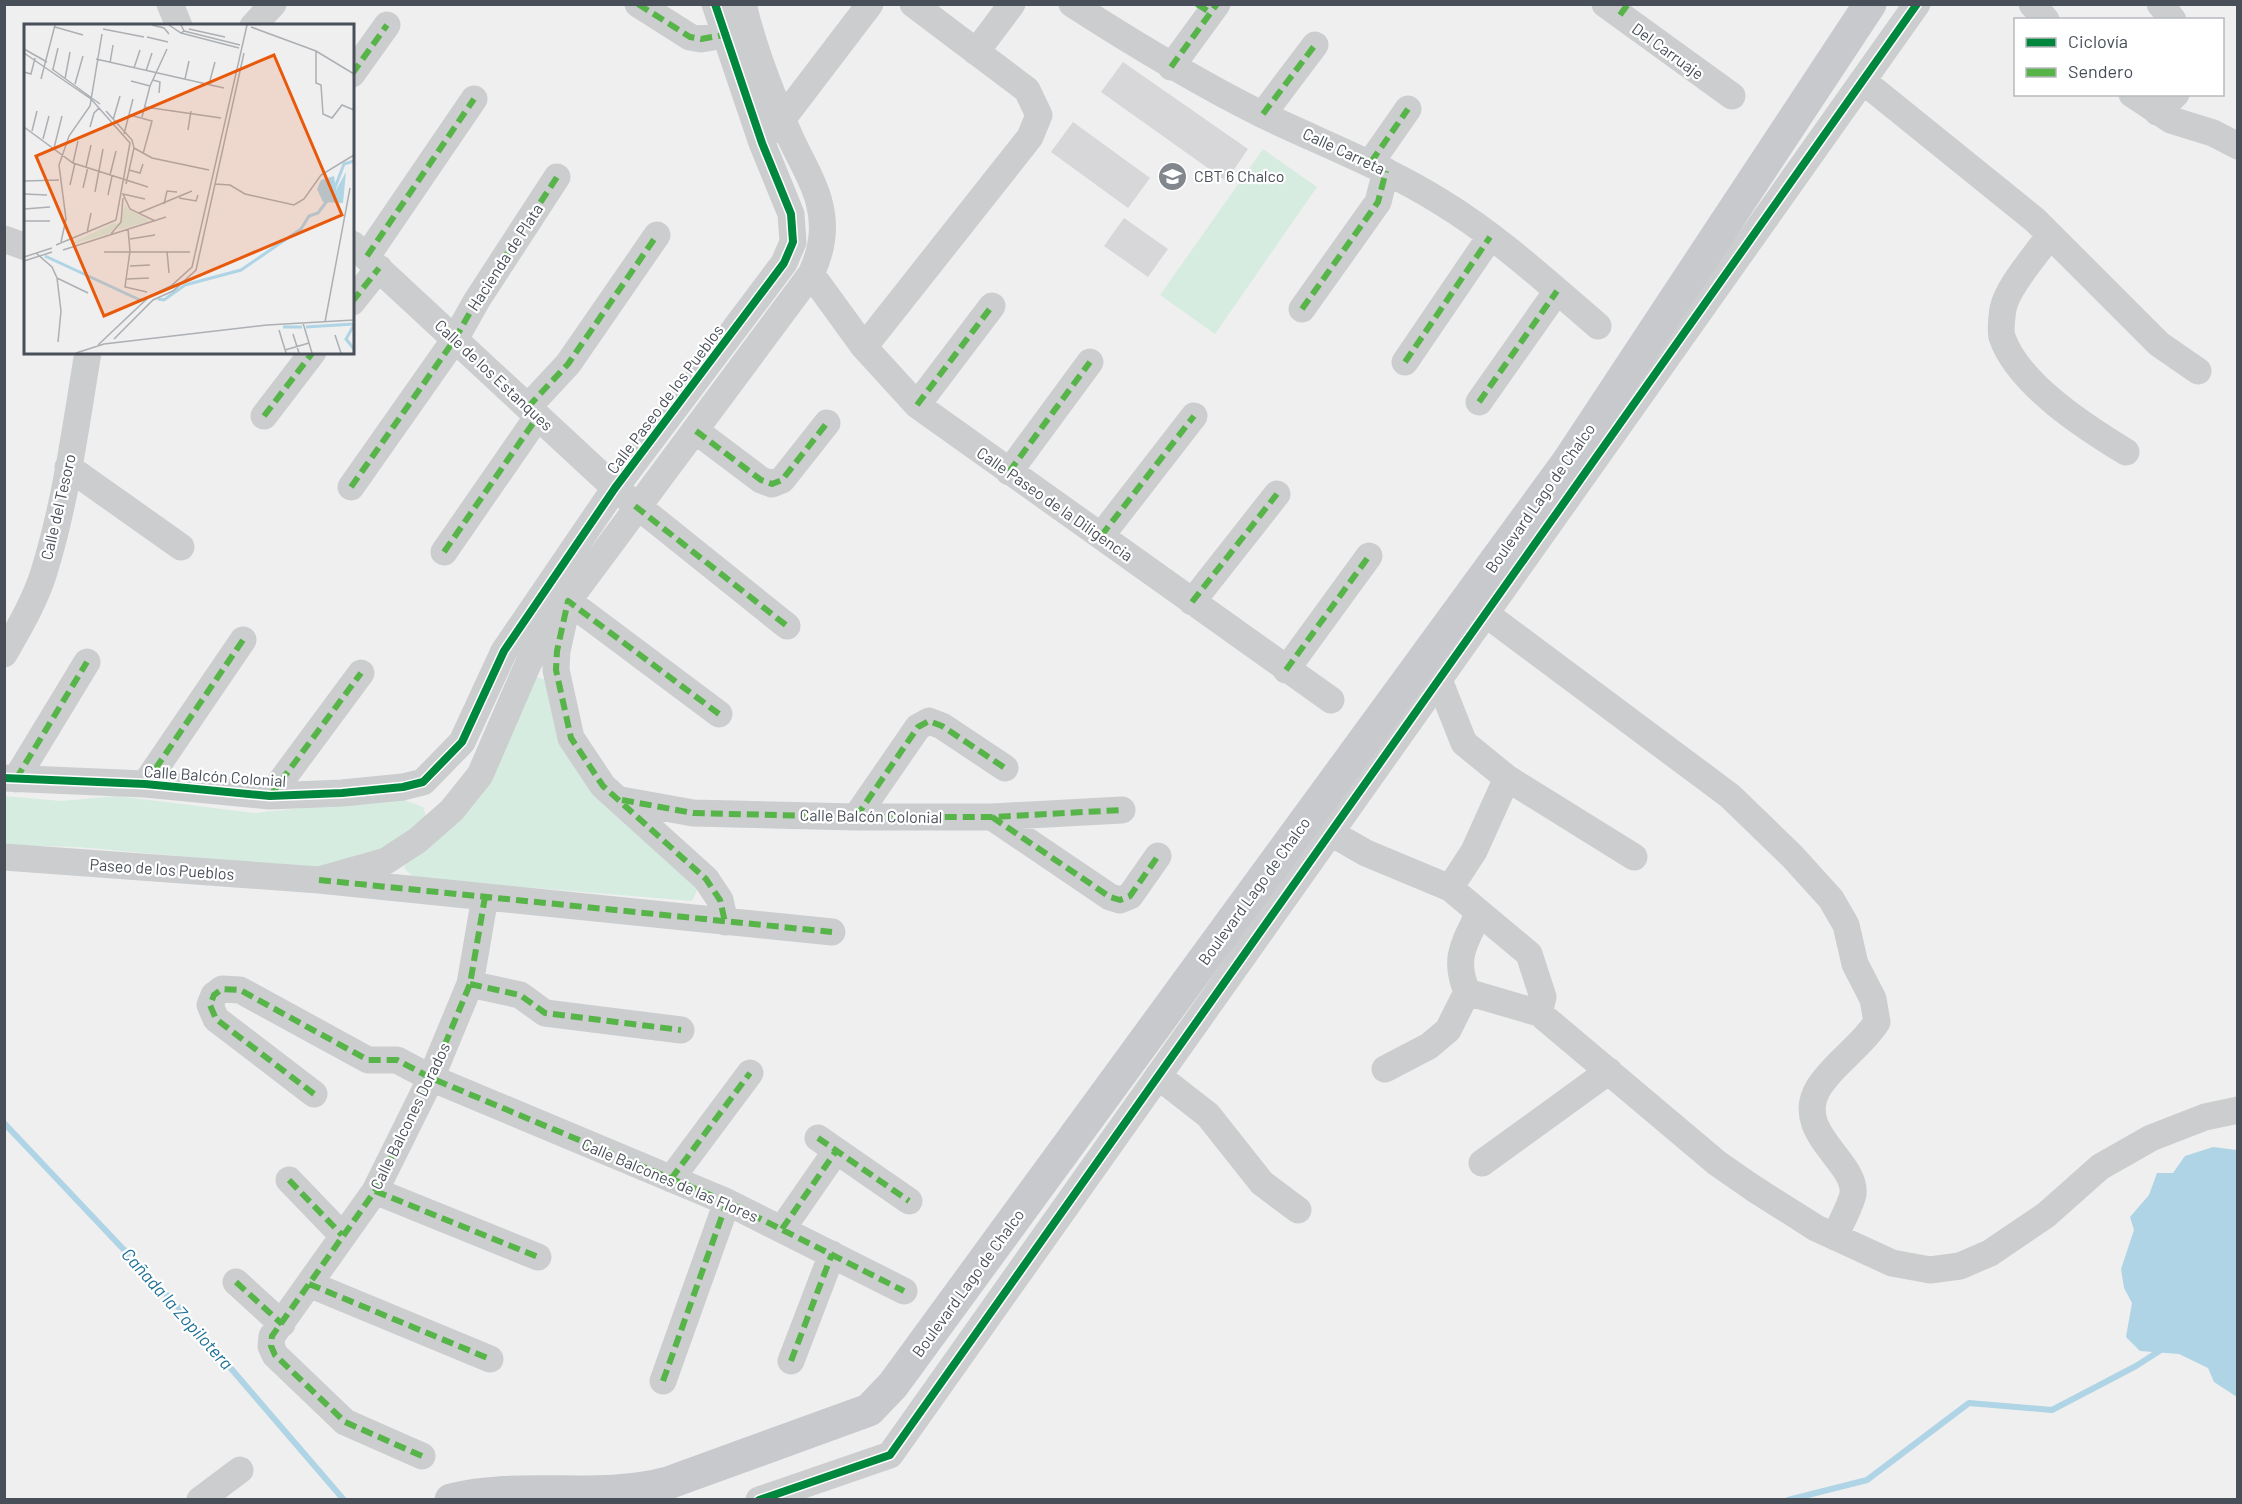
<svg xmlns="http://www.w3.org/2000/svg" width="2242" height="1504" font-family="Barlow,sans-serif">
<rect width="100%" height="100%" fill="#efefef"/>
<path fill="#d6ece1" d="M 1263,149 L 1317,187 L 1215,334 L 1160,295 Z
M 529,675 L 547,680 L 559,734 L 699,886 L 692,901 L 414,878 L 404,868 L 411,855 L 445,829 Z
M 4,796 L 62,801 L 117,796 L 254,813 L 399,798 L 423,807 L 427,820 L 386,848 L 360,854 L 322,869 L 78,847 L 5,845 Z"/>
<path fill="#afd4e5" d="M 2213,1147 L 2237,1150 L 2237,1397 L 2214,1382 L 2208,1368 L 2179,1354 L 2140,1351 L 2126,1337 L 2132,1303 L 2124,1288 L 2121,1269 L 2134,1230 L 2130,1217 L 2149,1195 L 2157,1173 L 2173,1173 L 2185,1156 Z"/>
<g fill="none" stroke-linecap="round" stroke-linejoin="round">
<path stroke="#afd4e5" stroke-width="6" d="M 4,1123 L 179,1308 L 344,1500
M 1788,1500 L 1867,1480 L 1969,1403 L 2052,1410 L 2136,1366 L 2164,1348"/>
</g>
<path fill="#d7d7d9" d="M 1123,62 L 1248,149 L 1226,181 L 1101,92 Z
M 1073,122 L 1150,178 L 1128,208 L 1051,152 Z
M 1124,218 L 1168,249 L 1148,277 L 1104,246 Z"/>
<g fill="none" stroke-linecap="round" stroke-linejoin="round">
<path stroke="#cbcdcf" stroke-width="27" d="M 170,4 L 179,26
M 638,4 L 690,37 L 701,39 L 724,35
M 1072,4 C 1134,44 1195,81 1261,114 C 1321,143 1383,166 1441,202 C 1497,236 1548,283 1598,326
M 1605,4 L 1732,96
M 2032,4 L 2046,20
M 2160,4 L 2173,20
M 253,26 L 273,4
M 976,52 L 1012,4
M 1171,67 L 1217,4
M 352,74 L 387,25
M 1863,81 L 2035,220 L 2159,344 L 2198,371
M 2132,94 L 2171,120 L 2213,133 L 2238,146
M 2157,112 L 2176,94
M 1263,114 L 1315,45
M 774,130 L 870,4
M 1371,162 L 1408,109
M 2050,235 C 2037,254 2007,287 2003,309 C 2002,316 2000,330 2002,337 C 2018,384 2085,427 2126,452
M 4,239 L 26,247
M 352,244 L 615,488 L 787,626
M 367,256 L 474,99
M 811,274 L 864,347 L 917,405 L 1331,700
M 352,302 L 379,268
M 1302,309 L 1378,202 L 1386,171
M 864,347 L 1030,137 L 1039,115 L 1027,90 L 913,4
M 1405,362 L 1490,237
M 1479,402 L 1557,291
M 917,405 L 992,306
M 528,407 L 568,364 L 657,235
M 264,416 L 313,352
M 696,431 L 761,480 L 772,484 L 782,480 L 827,423
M 68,467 L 181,547
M 1009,472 L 1090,362
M 351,487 L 455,339 L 477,300 L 557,177
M 1101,536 L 1194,416
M 444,552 L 538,416
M 1192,602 L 1277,494
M 1486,614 L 1730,796 L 1792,856 L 1831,899 L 1846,925 L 1855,964 L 1873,999 L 1877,1022 C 1861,1047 1834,1063 1819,1087 C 1791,1132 1857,1161 1853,1194 C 1851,1205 1839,1226 1835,1237
M 4,654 C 19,628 35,601 44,572 C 66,501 76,425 88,352
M 1286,670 L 1369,556
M 1439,680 L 1464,743 L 1507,778 L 1634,857
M 719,714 L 568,601 L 557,651 L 556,670 L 571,738 L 603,786 L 706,879 L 720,900 L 725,922
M 4,778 L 145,784 L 270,796 L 342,793 L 403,787 L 423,782 L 462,742 L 504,651 L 615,488 L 784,263 L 793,242 L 791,214 L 762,143 L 715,4
M 16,779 L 87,662
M 145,784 L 243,640
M 270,796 L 361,673
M 621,800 L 693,813 L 856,817 L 992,817 L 1122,810
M 856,817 L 918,727 L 929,721 L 942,726 L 1005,768
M 992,817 L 1110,897 L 1120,900 L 1130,896 L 1158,856
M 1331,833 L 1366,853 L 1450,888 L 1529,954 L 1543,997 L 1539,1013 L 1717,1163 L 1753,1188 L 1816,1228 L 1892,1263 L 1930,1270 L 1960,1266 L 1990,1253 L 2046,1215 L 2100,1167 L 2151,1138 L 2205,1117 L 2238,1110
M 4,857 L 319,880 L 832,932
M 319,880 L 386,861 L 418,840 L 452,810 L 480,775 L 529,662 L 568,601 L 811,274 C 822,251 826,227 819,202 C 814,181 800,159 791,139 C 772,96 754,51 743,4
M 1450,888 L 1474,851 L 1507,778
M 470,984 L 520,995 L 545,1013 L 681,1030
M 1467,992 L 1539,1013
M 1385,1069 L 1429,1046 L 1448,1030 L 1467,992 C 1453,958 1464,944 1479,913
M 1158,1076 L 1208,1115 L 1262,1183 L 1298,1210
M 314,1094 L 216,1019 L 210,1005 L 214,995 L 222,989 L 240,990 L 368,1060 L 397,1060 L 431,1078 L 727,1202 L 904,1291
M 818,1138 L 909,1201
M 1482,1163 L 1609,1071
M 671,1179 L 750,1073
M 289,1180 L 342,1235
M 375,1191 L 538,1257
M 782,1229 L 836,1151
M 236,1282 L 282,1324
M 309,1284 L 490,1359
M 791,1361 L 832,1254
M 663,1381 L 727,1202
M 422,1456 L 345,1422 L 275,1355 L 271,1346 L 272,1336 L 375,1191 L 431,1078 L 470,984 L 485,897
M 200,1500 L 240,1470
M 759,1500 L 890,1455 L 1917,4"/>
<path stroke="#c7c9cc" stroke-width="33" d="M 451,1500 C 522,1482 597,1502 668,1483 L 869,1410 L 893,1385 L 1567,463 L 1870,4"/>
<path stroke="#57b448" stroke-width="6" stroke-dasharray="12 6" stroke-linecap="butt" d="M 638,4 L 690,37 L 701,39 L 724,35
M 1197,4 L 1211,13
M 1620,15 L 1628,4
M 1171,67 L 1217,4
M 352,74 L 387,25
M 1263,114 L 1315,45
M 1371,162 L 1408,109
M 367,256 L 474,99
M 352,302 L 379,268
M 1302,309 L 1378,202 L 1386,171
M 1405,362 L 1490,237
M 1479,402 L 1557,291
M 917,405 L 992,306
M 528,407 L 568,364 L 657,235
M 264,416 L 313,352
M 696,431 L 761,480 L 772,484 L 782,480 L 827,423
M 1009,472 L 1090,362
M 351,487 L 455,339 L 477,300 L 557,177
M 635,506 L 787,626
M 1101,536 L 1194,416
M 444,552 L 538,416
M 1192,602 L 1277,494
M 1286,670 L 1369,556
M 719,714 L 568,601 L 557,651 L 556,670 L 571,738 L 603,786 L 706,879 L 720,900 L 725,922
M 16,779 L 87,662
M 145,784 L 243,640
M 270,796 L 361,673
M 622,800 L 693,813 L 856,817 L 992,817 L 1122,810
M 856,817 L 918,727 L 929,721 L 942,726 L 1005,768
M 992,817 L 1110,897 L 1120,900 L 1130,896 L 1158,856
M 319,880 L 832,932
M 470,984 L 520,995 L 545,1013 L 681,1030
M 314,1094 L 216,1019 L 210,1005 L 214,995 L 222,989 L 240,990 L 368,1060 L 397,1060 L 431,1078 L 727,1202 L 904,1291
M 818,1138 L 909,1201
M 671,1179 L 750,1073
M 289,1180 L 342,1235
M 375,1191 L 538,1257
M 782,1229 L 836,1151
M 236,1282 L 282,1324
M 309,1284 L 490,1359
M 791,1361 L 832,1254
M 663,1381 L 727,1202
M 422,1456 L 345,1422 L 275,1355 L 271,1346 L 272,1336 L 375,1191 L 431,1078 L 470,984 L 485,897"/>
<defs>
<path id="cycleway" d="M 4,778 L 145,784 L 270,796 L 342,793 L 403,787 L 423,782 L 462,742 L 504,651 L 615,488 L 784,263 L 793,242 L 791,214 L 762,143 L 715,4
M 759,1500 L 890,1455 L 1917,4"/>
</defs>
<use href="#cycleway" stroke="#fff" stroke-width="11"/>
<use href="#cycleway" stroke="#00873e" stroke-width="8"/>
</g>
<defs>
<symbol id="university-disc" viewBox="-11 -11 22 22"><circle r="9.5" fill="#82878e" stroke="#fff"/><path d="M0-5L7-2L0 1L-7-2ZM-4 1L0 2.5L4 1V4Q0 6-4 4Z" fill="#fff"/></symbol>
</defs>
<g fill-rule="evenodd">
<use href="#university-disc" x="1156" y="160" width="33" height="33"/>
</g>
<g text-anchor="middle" stroke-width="4.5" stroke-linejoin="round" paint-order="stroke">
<g font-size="16" fill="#484f59" stroke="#fff">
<text transform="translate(1668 51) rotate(36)" y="6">Del Carruaje</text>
<text transform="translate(1344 151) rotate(25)" y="6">Calle Carreta</text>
<text transform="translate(505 257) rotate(-57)" y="6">Hacienda de Plata</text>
<text transform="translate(494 375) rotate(43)" y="6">Calle de los Estanques</text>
<text transform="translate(665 399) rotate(-53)" y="6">Calle Paseo de los Pueblos</text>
<text transform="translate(1540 498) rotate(-55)" y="6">Boulevard Lago de Chalco</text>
<text transform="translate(1055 504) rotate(35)" y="6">Calle Paseo de la Diligencia</text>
<text transform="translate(58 507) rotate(-77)" y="6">Calle del Tesoro</text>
<text transform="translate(215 776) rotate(4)" y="6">Calle Balcón Colonial</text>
<text transform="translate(871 816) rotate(1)" y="6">Calle Balcón Colonial</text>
<text transform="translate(162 869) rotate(4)" y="6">Paseo de los Pueblos</text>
<text transform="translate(1254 891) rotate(-54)" y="6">Boulevard Lago de Chalco</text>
<text transform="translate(410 1116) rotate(-64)" y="6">Calle Balcones Dorados</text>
<text transform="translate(670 1180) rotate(23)" y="6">Calle Balcones de las Flores</text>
<text transform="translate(968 1283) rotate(-54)" y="6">Boulevard Lago de Chalco</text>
</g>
<g font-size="16" fill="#484f59" stroke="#fff" text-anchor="start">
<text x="1194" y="182">CBT 6 Chalco</text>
</g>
<g font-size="18" font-style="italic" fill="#1d7097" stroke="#fff">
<text transform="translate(177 1309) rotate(48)" y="6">Cañada la Zopilotera</text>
</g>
</g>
<g transform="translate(24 24)">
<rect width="330" height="330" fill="#efefef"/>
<path d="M 101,180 L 104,185 L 126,197 L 94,206 ZM 90,199 L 94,200 L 85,210 L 41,222 Z" fill="#d6ece1"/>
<path d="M 322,148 L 319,179 L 299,178 L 293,165 L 297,156 L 310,152 L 312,166 Z" fill="#afd4e5"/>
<path fill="none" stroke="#afd4e5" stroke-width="3" d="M 310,166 L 320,140 L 330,137M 21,232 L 116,276M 134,275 L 140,276 L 161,261 L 217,246 L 277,205 L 285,192 L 294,189 L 303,177M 330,301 L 322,315 L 330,325M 259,303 L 278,303M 282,303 L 330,300"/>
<path fill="none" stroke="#acafb3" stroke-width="1.5" d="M 128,1 L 140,4 L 145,10M 145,1 L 157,9 L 160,7 L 157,1M 31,3 L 59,11M 227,3 L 292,27 L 330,50M 79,5 L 120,13M 165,5 L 201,13M 160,7 L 216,21M 157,9 L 215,24M 123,13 L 144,18M 0,25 L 23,38M 292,27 L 292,59 L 297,61 L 299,90 L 308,94 L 318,81 L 330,86M 0,29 L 67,75 L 106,119 L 92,196M 72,35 L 200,64M 86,39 L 89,21M 110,44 L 116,26M 28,45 L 76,80M 29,45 L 34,24M 122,47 L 128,29M 0,48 L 7,50 L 11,34M 17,55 L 31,1M 41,55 L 46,28M 161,55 L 165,37M 129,56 L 136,58 L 135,69M 107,57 L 126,62M 51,60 L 59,32M 185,60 L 191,38M 121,83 L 197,94M 82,87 L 108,116 L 110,124M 106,91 L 128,97 L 119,130M 118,93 L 126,62 L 143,25M 89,96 L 96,72M 0,103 L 49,139 L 124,163M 66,103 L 70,89 L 75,84M 164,106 L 167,87M 8,107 L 13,87M 100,110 L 109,75M 19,115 L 25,92M 30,124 L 38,92M 110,124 L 128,134 L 185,146M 49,139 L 54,117M 62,143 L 67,121M 105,146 L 116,149 L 119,140M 86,151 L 92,127M 0,157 L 35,156M 102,160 L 110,124M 191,160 L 206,161 L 221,170 L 270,181 L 280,175 L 297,151 L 330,131M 46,161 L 51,139M 59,164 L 64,143M 71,168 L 79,125M 0,170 L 23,171M 84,171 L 88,152M 155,174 L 172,177 L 174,171M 121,175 L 99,170 L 106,185 L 131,197M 140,180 L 143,167 L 153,168M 0,185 L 26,183M 115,189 L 168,167M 0,197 L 26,197M 104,205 L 106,227 L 101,263 L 123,268M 63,209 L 67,189M 87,210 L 97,198 L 99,174M 106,215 L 131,211M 37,218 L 42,195 L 35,141 L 45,112 L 66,82 L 78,10M 32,221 L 92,196M 39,226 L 142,193M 143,227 L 145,249M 80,228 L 166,228M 12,229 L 28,243 L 33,254 L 37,287 L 34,318M 0,233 L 28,224M 0,237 L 28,228M 106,242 L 126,241M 33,254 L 64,269M 103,255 L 125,254M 301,298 L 326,164M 279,299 L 288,329M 255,306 L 262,329M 269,310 L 275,329M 311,311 L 317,329M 90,315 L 129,276 L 149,267 L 172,246 L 220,29M 74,321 L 126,272 L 147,262 L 168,243 L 223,1M 261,326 L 285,319M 52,329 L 80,320 L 243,301 L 330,296"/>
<path fill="#e8590c" fill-opacity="0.15" stroke="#e8590c" stroke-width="3" d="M 250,31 L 318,191 L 80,292 L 12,132 Z"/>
<rect width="330" height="330" fill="none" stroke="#484f59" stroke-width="3"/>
</g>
<rect width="2242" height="1504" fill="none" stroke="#484f59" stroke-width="12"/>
<rect x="2014" y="18" width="210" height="78" fill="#ffffff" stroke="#b6b9bd" stroke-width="1.5"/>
<rect x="2026" y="38" width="30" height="9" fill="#00873e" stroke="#b6b9bd" stroke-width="1.5"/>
<text x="2068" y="48" font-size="18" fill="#484f59">Ciclovía</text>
<rect x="2026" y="68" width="30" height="9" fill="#57b448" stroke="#b6b9bd" stroke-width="1.5"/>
<text x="2068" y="78" font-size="18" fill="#484f59">Sendero</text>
</svg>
